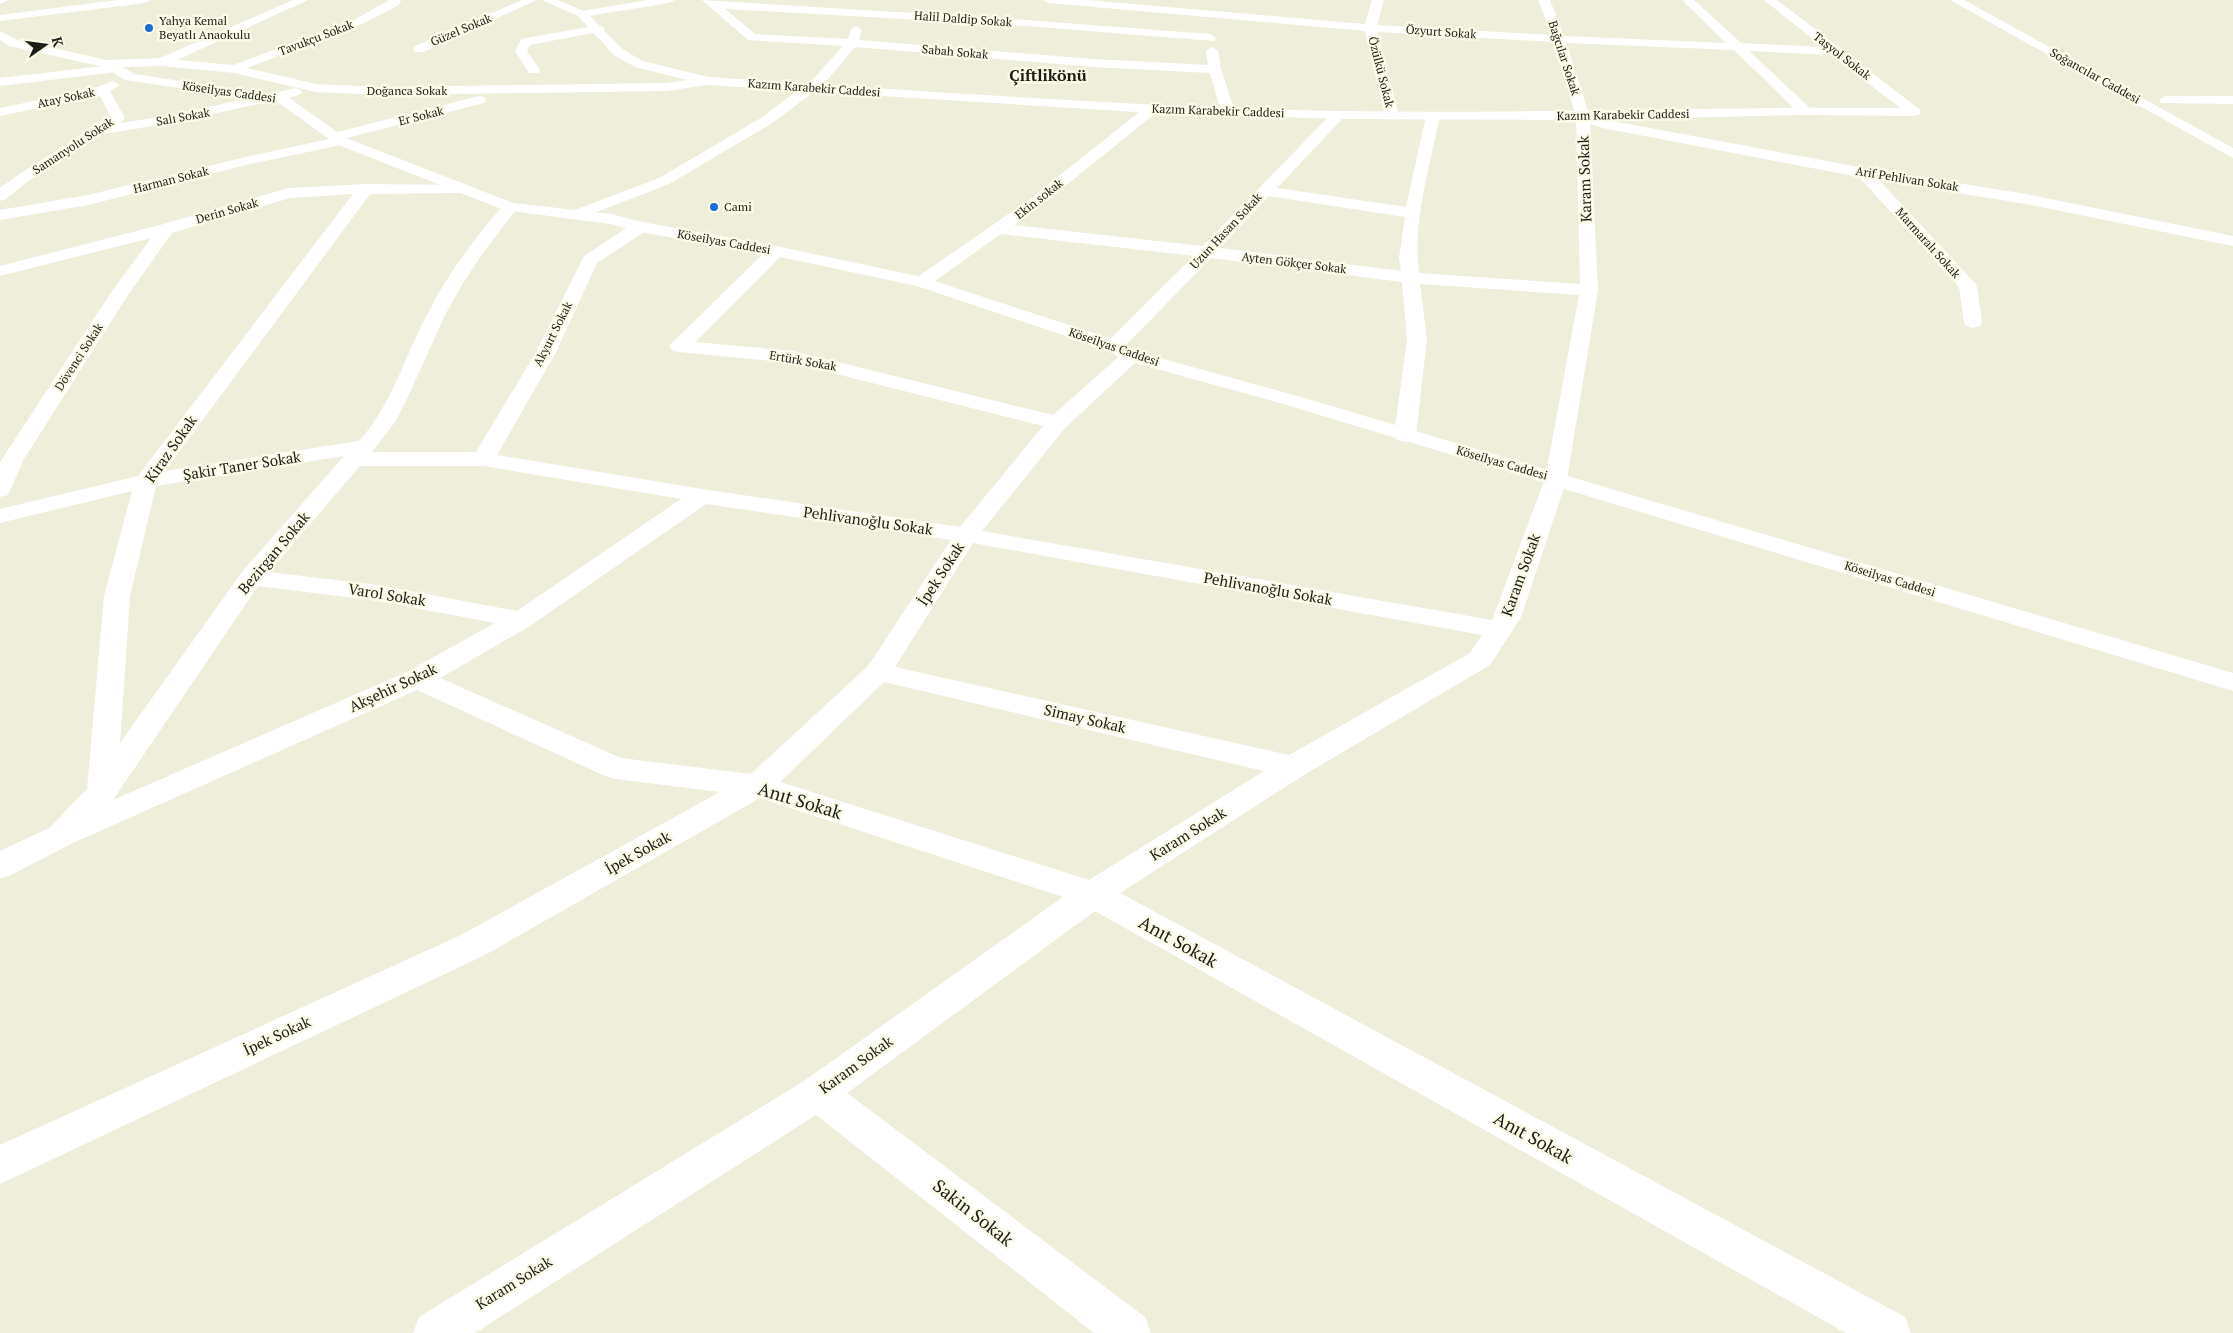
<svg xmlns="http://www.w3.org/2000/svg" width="2233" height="1333" font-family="'PT Serif',serif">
<rect width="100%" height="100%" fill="#eeeedb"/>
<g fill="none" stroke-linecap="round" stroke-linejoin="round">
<path fill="#fff" fill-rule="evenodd" d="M 0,0 L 9,0 L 0,4 Z
M 293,0 L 308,0 L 177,60 L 233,65 L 354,20 L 389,0 L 401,0 L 399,5 L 362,24 L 247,68 L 316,84 L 378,87 L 666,83 L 708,77 L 715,81 L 708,85 L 666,91 L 378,95 L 316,92 L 234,73 L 162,66 L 122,67 L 120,71 L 116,72 L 0,86 L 0,78 L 103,66 L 104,61 L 108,60 L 160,58 Z
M 522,0 L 537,0 L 423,52 L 415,52 L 413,49 L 415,46 Z
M 648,0 L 675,0 L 669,3 L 582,17 L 576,14 L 582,11 Z
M 702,0 L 1025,20 L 1210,34 L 1216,38 L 1214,41 L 1025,26 L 725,9 L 755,34 L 847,39 L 852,28 L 856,26 L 862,30 L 859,40 L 1093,59 L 1208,65 L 1206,51 L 1212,47 L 1218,51 L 1221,69 L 1235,112 L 1228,116 L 1221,112 L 1210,73 L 1093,67 L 855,47 L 824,84 L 771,124 L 669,184 L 584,217 L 572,217 L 570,214 L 572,211 L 659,178 L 761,118 L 814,78 L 843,46 L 748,40 Z
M 1043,0 L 1087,0 L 1365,24 L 1372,0 L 1384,0 L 1377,25 L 1552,35 L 1538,0 L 1550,0 L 1564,36 L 1726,43 L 1682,0 L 1694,0 L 1741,43 L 1823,47 L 1764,0 L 1777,0 L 1919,109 L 1921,112 L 1919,115 L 1909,115 L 1832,55 L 1749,51 L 1810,108 L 1812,111 L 1810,114 L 1800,114 L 1734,50 L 1566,43 L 1589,114 L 1607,120 L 1864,168 L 2026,194 L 2233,236 L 2233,246 L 2026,204 L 1879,180 L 1974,282 L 1977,286 L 1982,322 L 1980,326 L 1973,328 L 1966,326 L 1964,322 L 1959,287 L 1859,177 L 1603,128 L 1590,124 L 1598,290 L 1567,479 L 1521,617 L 1490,665 L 1304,775 L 1120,893 L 1905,1317 L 1911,1333 L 1846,1333 L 1095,911 L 847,1093 L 1145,1317 L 1151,1333 L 1094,1333 L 816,1115 L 475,1333 L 413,1333 L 419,1317 L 804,1081 L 1063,897 L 760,798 L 485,955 L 0,1184 L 0,1145 L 461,935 L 720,792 L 616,779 L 605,776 L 417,690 L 73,843 L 11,875 L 0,879 L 0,851 L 49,828 L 87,789 L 104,596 L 132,491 L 0,523 L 0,509 L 138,476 L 353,194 L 290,198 L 172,233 L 128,295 L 24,459 L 8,495 L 0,497 L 0,463 L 2,459 L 110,294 L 151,238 L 0,276 L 0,266 L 160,225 L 289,188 L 365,184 L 464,185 L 466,188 L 464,191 L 458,193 L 370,194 L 165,471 L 359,441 C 392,405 405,355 428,313 C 448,273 475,238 504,204 L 516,204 L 518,207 L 483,253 L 463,283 L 445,315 L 406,401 L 395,422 L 372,452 L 476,452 L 536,352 L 584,256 L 634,223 L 646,223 L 648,227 L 646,231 L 597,263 L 556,352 L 497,455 L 702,489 L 960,527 L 1043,426 L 793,363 L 679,352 L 672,350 L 669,346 L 770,247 L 782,247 L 785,251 L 782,255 L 695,342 L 793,351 L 1053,415 L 1124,352 L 1131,350 L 1138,352 L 1141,356 L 1138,360 L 1065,428 L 982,531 L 1492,620 L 1545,479 L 1579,295 L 1420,284 L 1427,339 L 1416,435 L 1413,440 L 1405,442 L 1397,440 L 1394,435 L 1407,339 L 1402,282 L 1211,258 L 1121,350 L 1114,352 L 1107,350 L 1104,346 L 1107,342 L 1194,256 L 1001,234 L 928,286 L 922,287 L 916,286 L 913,282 L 916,278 L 1026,202 L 1147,106 L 1152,105 L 1159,109 L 1157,112 L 1038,208 L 1014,225 L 1203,246 L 1333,112 L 1343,112 L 1345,115 L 1343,118 L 1277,188 L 1406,207 L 1426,116 L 1433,112 L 1440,116 C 1430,165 1412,224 1419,273 L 1580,284 L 1576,116 L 1554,42 L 1377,32 L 1399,116 L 1392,120 L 1385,116 L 1365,31 L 1049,3 ZM 1269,196 L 1405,217 L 1399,258 L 1401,271 L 1220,248 ZM 344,456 L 242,572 L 120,743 L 130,596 L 156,486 ZM 360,466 L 483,466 L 681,499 L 517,611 L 378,585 L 269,572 ZM 706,504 L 951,540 L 868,666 L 751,774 L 621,758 L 440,678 L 530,626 ZM 973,543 L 1482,635 L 1470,653 L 1289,755 L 895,667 ZM 258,586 L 378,601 L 495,623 L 407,672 L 113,800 ZM 884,682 L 1264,771 L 1089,880 L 780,782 Z
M 599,25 L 603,27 L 605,29 L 603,31 L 530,45 L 527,51 L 540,70 L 539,73 L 529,73 L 515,51 L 521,39 Z
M 113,81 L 120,85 L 110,91 L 125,118 L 120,123 L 166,116 L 296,88 L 303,92 L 296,96 L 166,124 L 103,134 L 28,181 L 6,199 L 0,201 L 0,188 L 18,175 L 87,131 L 89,128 L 110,117 L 101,97 L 97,96 L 0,116 L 0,108 L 93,89 Z
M 479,96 L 484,97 L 486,100 L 484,103 L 347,138 L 348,141 L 346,144 L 250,164 L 88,205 L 0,220 L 0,210 L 88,195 L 250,156 L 329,139 L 328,137 L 330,134 Z
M 2166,96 L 2233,96 L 2233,104 L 2161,103 L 2159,100 Z"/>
<path fill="#fff" fill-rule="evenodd" d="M 118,0 L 151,0 L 145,3 L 0,21 L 0,15 Z
M 542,0 L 558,0 L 586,12 L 622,49 L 643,61 L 708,77 C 918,90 1128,107 1338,111 C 1530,114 1722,106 1914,108 L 1921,112 L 1914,116 L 1805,115 L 1583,120 L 1338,119 L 1152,113 L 708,85 L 635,67 L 614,55 L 578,16 Z
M 1950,0 L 1964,0 L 2233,148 L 2233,158 Z
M 0,31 L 17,40 L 112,61 L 134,74 L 288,97 L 346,138 L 513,203 L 611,214 L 642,222 L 776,246 L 922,277 L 1121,342 L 1138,352 L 1294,395 L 2233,673 L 2233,691 L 1280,403 L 1124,360 L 1107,350 L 917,286 L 776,256 L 640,232 L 610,224 L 504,210 L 336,144 L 279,103 L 125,80 L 104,67 L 9,46 L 0,40 Z"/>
</g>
<g fill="#1c6bd6" stroke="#fbfbe8" stroke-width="2">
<circle cx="149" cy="28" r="5"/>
<circle cx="714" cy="207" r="5"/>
</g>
<g text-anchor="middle" stroke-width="5" stroke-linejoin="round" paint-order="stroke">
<g font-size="12" fill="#1d1d17" stroke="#fbfbe8">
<text transform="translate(963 19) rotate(4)" y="4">Halil Daldip Sokak</text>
<text transform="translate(461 30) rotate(-23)" y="4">Güzel Sokak</text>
<text transform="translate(1441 32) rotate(4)" y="4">Özyurt Sokak</text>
<text transform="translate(316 38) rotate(-21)" y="4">Tavukçu Sokak</text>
<text transform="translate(955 52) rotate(5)" y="4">Sabah Sokak</text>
<text transform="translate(1842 56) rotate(38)" y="4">Taşyol Sokak</text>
<text transform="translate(1564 58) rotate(72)" y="4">Bağcılar Sokak</text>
<text transform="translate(1381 72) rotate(76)" y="4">Özülkü Sokak</text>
<text transform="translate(2095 76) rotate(29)" y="4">Soğancılar Caddesi</text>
<text transform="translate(814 88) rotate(4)" y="4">Kazım Karabekir Caddesi</text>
<text x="407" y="95">Doğanca Sokak</text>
<text transform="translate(229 92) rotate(8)" y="4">Köseilyas Caddesi</text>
<text transform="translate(66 98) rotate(-12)" y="4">Atay Sokak</text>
<text transform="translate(1218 111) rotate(2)" y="4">Kazım Karabekir Caddesi</text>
<text transform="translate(1623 115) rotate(-1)" y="4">Kazım Karabekir Caddesi</text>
<text transform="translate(421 116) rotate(-14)" y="4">Er Sokak</text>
<text transform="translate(183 117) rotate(-10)" y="4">Salı Sokak</text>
<text transform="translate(73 146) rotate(-33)" y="4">Samanyolu Sokak</text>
<text transform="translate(1907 179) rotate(9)" y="4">Arif Pehlivan Sokak</text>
<text transform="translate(171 180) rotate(-14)" y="4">Harman Sokak</text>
<text transform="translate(1039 199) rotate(-38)" y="4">Ekin sokak</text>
<text transform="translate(227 211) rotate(-16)" y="4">Derin Sokak</text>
<text transform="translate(1226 231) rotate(-47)" y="4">Uzun Hasan Sokak</text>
<text transform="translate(724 242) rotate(10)" y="4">Köseilyas Caddesi</text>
<text transform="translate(1928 243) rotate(48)" y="4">Marmaralı Sokak</text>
<text transform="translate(1294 263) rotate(7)" y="4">Ayten Gökçer Sokak</text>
<text transform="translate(553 334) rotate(-63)" y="4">Akyurt Sokak</text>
<text transform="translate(1114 347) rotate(19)" y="4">Köseilyas Caddesi</text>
<text transform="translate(79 357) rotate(-57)" y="4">Dövenci Sokak</text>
<text transform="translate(803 361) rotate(10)" y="4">Ertürk Sokak</text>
<text transform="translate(1502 463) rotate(16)" y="4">Köseilyas Caddesi</text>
<text transform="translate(1890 579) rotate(17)" y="4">Köseilyas Caddesi</text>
</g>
<g font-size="12" fill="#1d1d17" stroke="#fbfbe8" text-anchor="start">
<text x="159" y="25">Yahya Kemal<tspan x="159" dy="14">Beyatlı Anaokulu</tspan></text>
<text x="724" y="211">Cami</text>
</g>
<g font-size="15" fill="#1d1d17" stroke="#fbfbe8">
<text transform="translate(1585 179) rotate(-92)" y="5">Karam Sokak</text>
<text transform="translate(171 449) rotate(-55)" y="5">Kiraz Sokak</text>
<text transform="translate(242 466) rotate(-9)" y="5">Şakir Taner Sokak</text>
<text transform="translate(868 521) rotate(8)" y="5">Pehlivanoğlu Sokak</text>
<text transform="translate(274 553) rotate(-50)" y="5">Bezirgan Sokak</text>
<text transform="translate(941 574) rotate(-57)" y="5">İpek Sokak</text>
<text transform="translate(1521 575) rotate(-70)" y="5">Karam Sokak</text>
<text transform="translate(1268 589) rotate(10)" y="5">Pehlivanoğlu Sokak</text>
<text transform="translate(387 595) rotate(9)" y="5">Varol Sokak</text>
<text transform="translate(393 688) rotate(-25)" y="5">Akşehir Sokak</text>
<text transform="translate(1085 719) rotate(13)" y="5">Simay Sokak</text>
<text transform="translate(1188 834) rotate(-32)" y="5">Karam Sokak</text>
<text transform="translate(638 853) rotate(-29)" y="5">İpek Sokak</text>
<text transform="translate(277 1036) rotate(-25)" y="5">İpek Sokak</text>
<text transform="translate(856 1065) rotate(-36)" y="5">Karam Sokak</text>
<text transform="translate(514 1283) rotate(-32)" y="5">Karam Sokak</text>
</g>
<g font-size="16" font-weight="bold" fill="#1d1d17" stroke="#fbfbe8">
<text x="1048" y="81">Çiftlikönü</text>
</g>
<g font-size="18" fill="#1d1d17" stroke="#fbfbe8">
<text transform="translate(800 801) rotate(17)" y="6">Anıt Sokak</text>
<text transform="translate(1178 942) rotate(29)" y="6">Anıt Sokak</text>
<text transform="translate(1533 1138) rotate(29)" y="6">Anıt Sokak</text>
<text transform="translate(973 1213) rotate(38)" y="6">Sakin Sokak</text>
</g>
</g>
<g transform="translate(45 45) rotate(76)" stroke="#fbfbe8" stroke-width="4" paint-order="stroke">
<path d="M0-4L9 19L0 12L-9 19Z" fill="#1d1d17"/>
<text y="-8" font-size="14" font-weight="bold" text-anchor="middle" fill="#1d1d17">K</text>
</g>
</svg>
